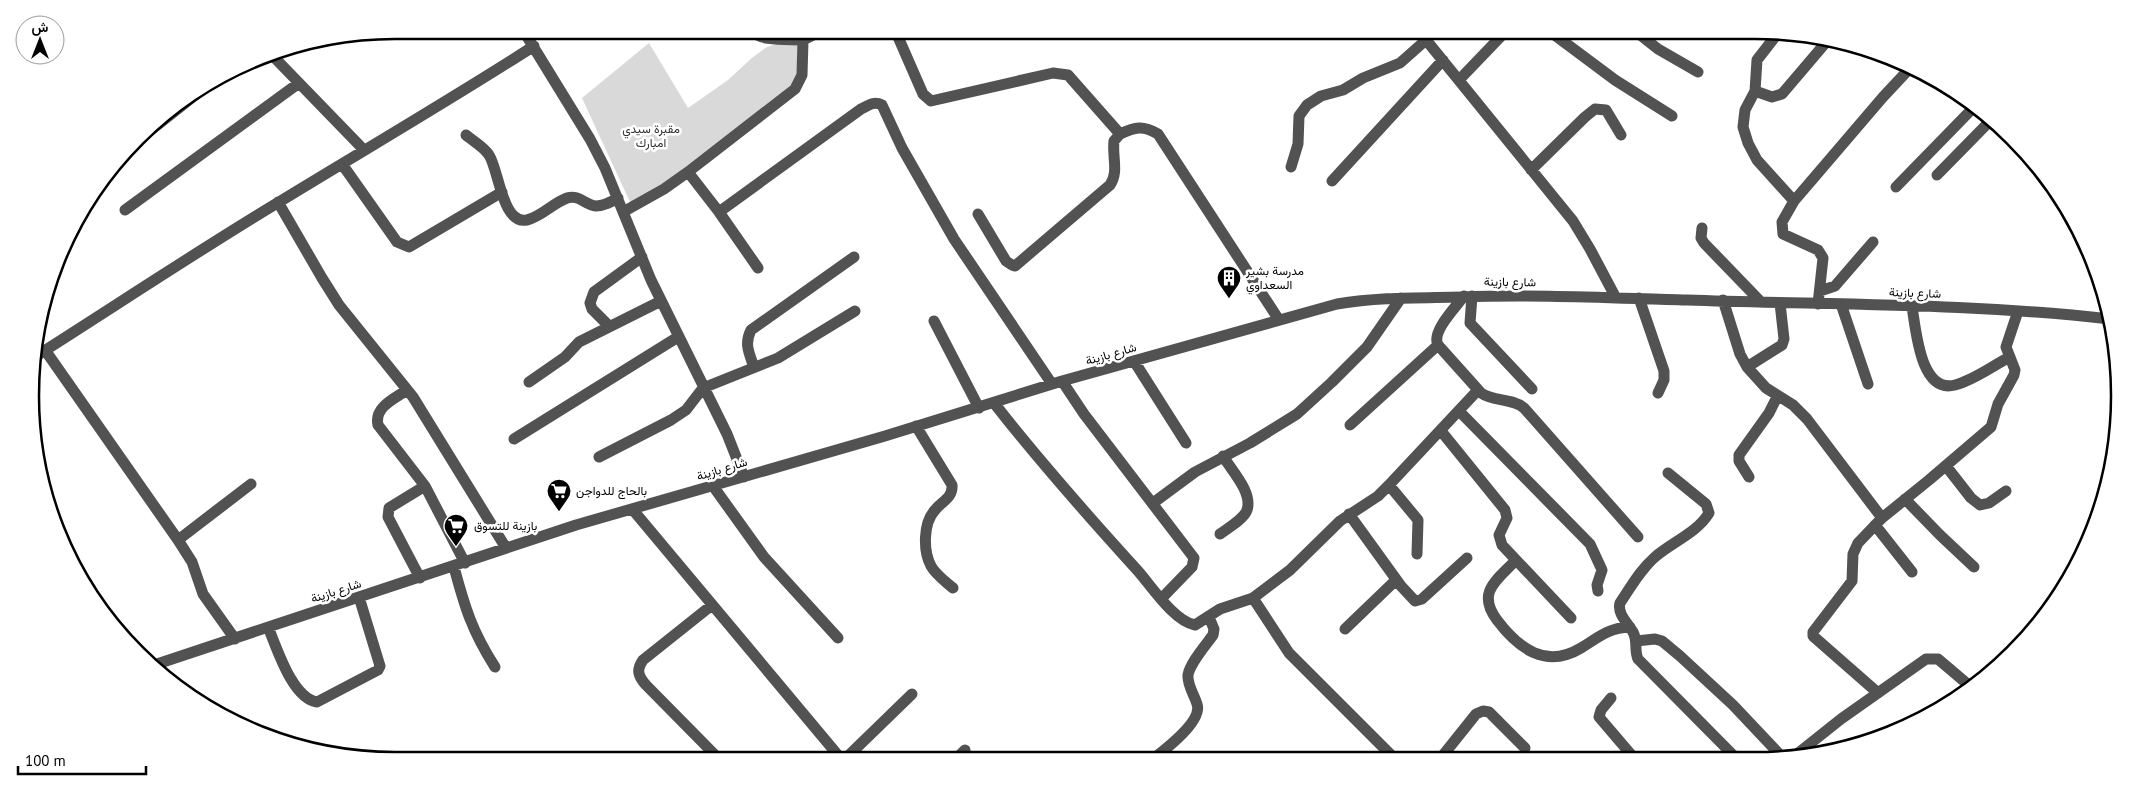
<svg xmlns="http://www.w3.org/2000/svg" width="2150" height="791" font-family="'PT Sans',Vazirmatn,sans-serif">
<rect width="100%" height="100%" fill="#fff"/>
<path fill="#d9d9d9" d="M 786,41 L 804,46 L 799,82 L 673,181 L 630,202 L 582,98 L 649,43 L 688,108 L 728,80 L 753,57 L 767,47 Z"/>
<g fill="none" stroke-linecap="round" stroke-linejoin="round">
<path stroke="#525252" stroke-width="11" d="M 523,30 L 590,139 L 605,168 L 651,280 L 727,434 L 744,477
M 713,30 L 719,32 L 727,30
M 749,30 C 762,42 786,39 803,40
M 895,30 L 923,94 L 931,101 L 1053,73 L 1068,75 L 1120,134 C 1135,127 1143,125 1158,134 L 1279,320
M 1418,30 L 1573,221 L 1590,249 L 1616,298
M 1548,30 L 1615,80 L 1672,116
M 1634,30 L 1658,49 L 1698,72
M 1778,33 L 1757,60 L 1755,91 L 1745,110 L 1743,127 L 1748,143 L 1757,160 L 1794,201
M 270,53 L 364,150
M 1459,80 L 1507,30
M 1755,91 L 1772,97 L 1782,94 L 1828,40
M 466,135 C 473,141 484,147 489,155 C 499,170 502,225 527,220 C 541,217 553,203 567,198 C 579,194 585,205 596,206 C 604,206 611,202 618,198
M 141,138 L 218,77
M 342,164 L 397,242 L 409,247 L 502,192
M 1291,167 L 1298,144 L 1299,116 L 1307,105 L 1321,96 L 1343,90 L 1363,78 L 1400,63 L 1426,40
M 1531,170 L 1585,117 L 1595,109 L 1606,110 L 1621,135
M 688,172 L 719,212 L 861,109 C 869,105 874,101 882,105 L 902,148 L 954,239 L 1052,384
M 1937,175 L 1992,119
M 1332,181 L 1443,60
M 1896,187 L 1976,105
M 278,202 L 322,278 L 339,305 L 413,397 L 506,548
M 125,210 L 299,83
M 623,212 L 664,189 L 688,172 L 795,89 L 802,75 L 803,40 L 823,30
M 719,212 L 758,268
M 978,214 L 1006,261 L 1012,265 L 1015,266 L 1110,185 C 1119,172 1112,157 1114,141 L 1120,134
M 1702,228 L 1701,238 L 1704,243 L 1761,302
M 1820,291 L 1835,286 L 1873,242
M 1464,296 C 1455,308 1431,332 1438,345 L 1481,393 C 1494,402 1512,398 1524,408 L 1638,537
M 1472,296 L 1470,323 L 1532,389
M 1639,298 L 1664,371 L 1664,380 L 1658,393
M 1723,300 L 1740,354 L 1747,367 L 1766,388 L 1793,405 L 1807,419 L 1882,518
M 1818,304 L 1823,258 L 1818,250 L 1783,234 L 1782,222 L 1794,201 L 1883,97 L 1912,66
M 1841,304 L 1868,384
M 1912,307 C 1916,329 1920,394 1955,385 C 1974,380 1992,366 2010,357
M 934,321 L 979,408
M 609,326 L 592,309 L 590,303 L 594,292 L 642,257
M 45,350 L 178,540 L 192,562 L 203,594 L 235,639
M 33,358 C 115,306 196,252 279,202 C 364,150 450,100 534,46
M 1134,361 L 1186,443
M 754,367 C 749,353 744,344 751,330 L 854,257
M 1747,367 L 1782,345 L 1784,339 L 1780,303
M 1062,381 L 1084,414 L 1194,558 L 1192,567 L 1161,599
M 529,382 L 565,357 L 579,342 L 661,301
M 407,390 C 394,399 374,407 378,425 L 425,486 L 465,563
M 994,403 C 1040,462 1088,516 1138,571 C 1152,587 1174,621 1195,625 L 1220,609 L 1253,598 L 1290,570 L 1340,521 L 1378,496 L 1389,485 L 1478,390
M 1459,411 L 1590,544 L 1602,570 L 1597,585 L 1598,591
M 1350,425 L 1438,345
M 916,426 L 952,485 C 953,498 942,501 935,510 C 923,523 923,551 931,566 C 936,575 945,581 953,588
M 1441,431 L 1505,510 L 1507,518 L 1499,535 L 1502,545 L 1571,618
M 514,439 L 678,337
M 599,457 L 671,420 L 686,410 L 703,388 L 778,358 L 855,311
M 1946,466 L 1971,498 L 1980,505 L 1989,503 L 2006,491
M 1668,473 L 1706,504 L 1709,513 C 1697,533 1672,542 1655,557 C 1640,570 1631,587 1620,603 C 1617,614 1628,623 1633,632 C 1638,641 1634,651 1638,659 L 1736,758
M 1749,477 L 1739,461 L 1739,455 L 1769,413 L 1777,397
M 1389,485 L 1418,520 L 1417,554
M 713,486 L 764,557 L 838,638
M 1905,499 L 1940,535 L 1974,567
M 1153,503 L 1195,472 L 1250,443 L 1297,414 L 1332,382 L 1367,347 L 1401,298
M 633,510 L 842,760
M 1349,514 L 1401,586 L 1415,601 L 1422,599 L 1467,558
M 1875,525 L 1912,572
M 1220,534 C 1228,528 1244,519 1247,510 C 1253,492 1231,470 1223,456
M 178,540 L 251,484
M 1516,560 C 1497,580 1476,592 1497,620 C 1519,649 1546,669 1581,648 C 1599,637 1608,628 1630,627
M 454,567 C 465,608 472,631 495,667
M 420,578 L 388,517 L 389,508 L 425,486
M 1253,598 L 1289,653 L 1395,759
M 712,605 L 643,660 C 636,670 638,676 646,685 L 720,760
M 268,627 C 277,648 292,698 317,702 L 378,670 L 380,666 L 359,597
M 1345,629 L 1396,580
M 1636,641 L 1655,639 L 1662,641 L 1680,656 L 1733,705 L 1783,758
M 154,665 L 576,525 L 885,436 L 1062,381 L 1337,304 C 1379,297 1419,298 1461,297 C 1536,294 1612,298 1687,300 C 1828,305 1970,303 2110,319
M 1878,693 L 1813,636 L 1813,632 L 1852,581 L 1853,554 L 1858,543 L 1882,518 L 1929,480 L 1991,427 L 1998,404 L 2014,375 L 2015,370 L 2006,347 L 2018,311
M 1611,698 L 1601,710 L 1599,717 L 1634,758
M 1792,758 L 1841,719 L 1926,659 L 1938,659 L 1971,687
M 1153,759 C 1166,749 1203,721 1197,704 C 1194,694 1187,685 1188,675 C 1190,663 1206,645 1213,635 L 1214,629 L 1209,617
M 1440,759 L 1476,714 L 1483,711 L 1489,712 L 1525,748
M 844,760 L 912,694
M 955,760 L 965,750"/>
</g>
<defs>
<symbol id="building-pin" viewBox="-11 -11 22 30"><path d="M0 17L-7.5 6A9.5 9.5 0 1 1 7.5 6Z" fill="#000" stroke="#fff"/><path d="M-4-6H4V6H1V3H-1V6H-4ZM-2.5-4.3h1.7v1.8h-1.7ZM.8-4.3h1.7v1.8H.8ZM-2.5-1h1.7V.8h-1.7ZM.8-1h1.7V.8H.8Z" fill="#fff"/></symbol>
<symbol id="supermarket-pin" viewBox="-11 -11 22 30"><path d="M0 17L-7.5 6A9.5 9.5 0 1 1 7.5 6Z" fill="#000" stroke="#fff"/><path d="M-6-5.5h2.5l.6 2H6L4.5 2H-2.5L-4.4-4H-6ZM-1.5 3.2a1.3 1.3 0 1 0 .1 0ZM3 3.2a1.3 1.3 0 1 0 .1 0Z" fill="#fff"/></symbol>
</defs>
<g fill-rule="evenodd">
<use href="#building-pin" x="1215" y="264" width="28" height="38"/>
<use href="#supermarket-pin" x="545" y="477" width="28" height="38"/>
<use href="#supermarket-pin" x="442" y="512" width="28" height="38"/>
</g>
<g text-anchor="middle" stroke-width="5" stroke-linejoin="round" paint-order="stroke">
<g font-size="12" fill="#303030" stroke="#fff">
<text x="651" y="133">مقبرة سيدي<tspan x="651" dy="14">امبارك</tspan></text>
</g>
<g font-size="12" fill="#000" stroke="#fff" text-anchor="start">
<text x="1246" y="275">مدرسة بشير<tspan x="1246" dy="14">السعداوي</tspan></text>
<text x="576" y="495">بالحاج للدواجن</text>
<text x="474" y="530">بازينة للتسوق</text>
</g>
<g font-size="12" fill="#000" stroke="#fff">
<text transform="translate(1510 282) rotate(1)" y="4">شارع بازينة</text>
<text transform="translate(1915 293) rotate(2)" y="4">شارع بازينة</text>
<text transform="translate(1111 354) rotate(-16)" y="4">شارع بازينة</text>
<text transform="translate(722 469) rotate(-17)" y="4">شارع بازينة</text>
<text transform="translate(336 591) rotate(-18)" y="4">شارع بازينة</text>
</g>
</g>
<path d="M0 0H2150V791H0ZM395 39H1755A356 356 0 0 1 2111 395V396A356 356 0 0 1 1755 752H395A356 356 0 0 1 39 396V395A356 356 0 0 1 395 39Z" fill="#fff" fill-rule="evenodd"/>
<path fill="none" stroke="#000" stroke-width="2.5" d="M395 39H1755A356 356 0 0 1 2111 395V396A356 356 0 0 1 1755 752H395A356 356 0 0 1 39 396V395A356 356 0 0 1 395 39Z"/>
<g transform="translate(40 40)"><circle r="24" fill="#ffffff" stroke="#999999"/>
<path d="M0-4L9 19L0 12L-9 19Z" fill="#000000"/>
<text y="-8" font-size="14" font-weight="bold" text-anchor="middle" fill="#000000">ش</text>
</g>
<path d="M18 766v8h128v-8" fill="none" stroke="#000000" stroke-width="2.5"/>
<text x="25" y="766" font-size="15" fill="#000000" stroke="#ffffff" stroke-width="4" paint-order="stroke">100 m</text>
</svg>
